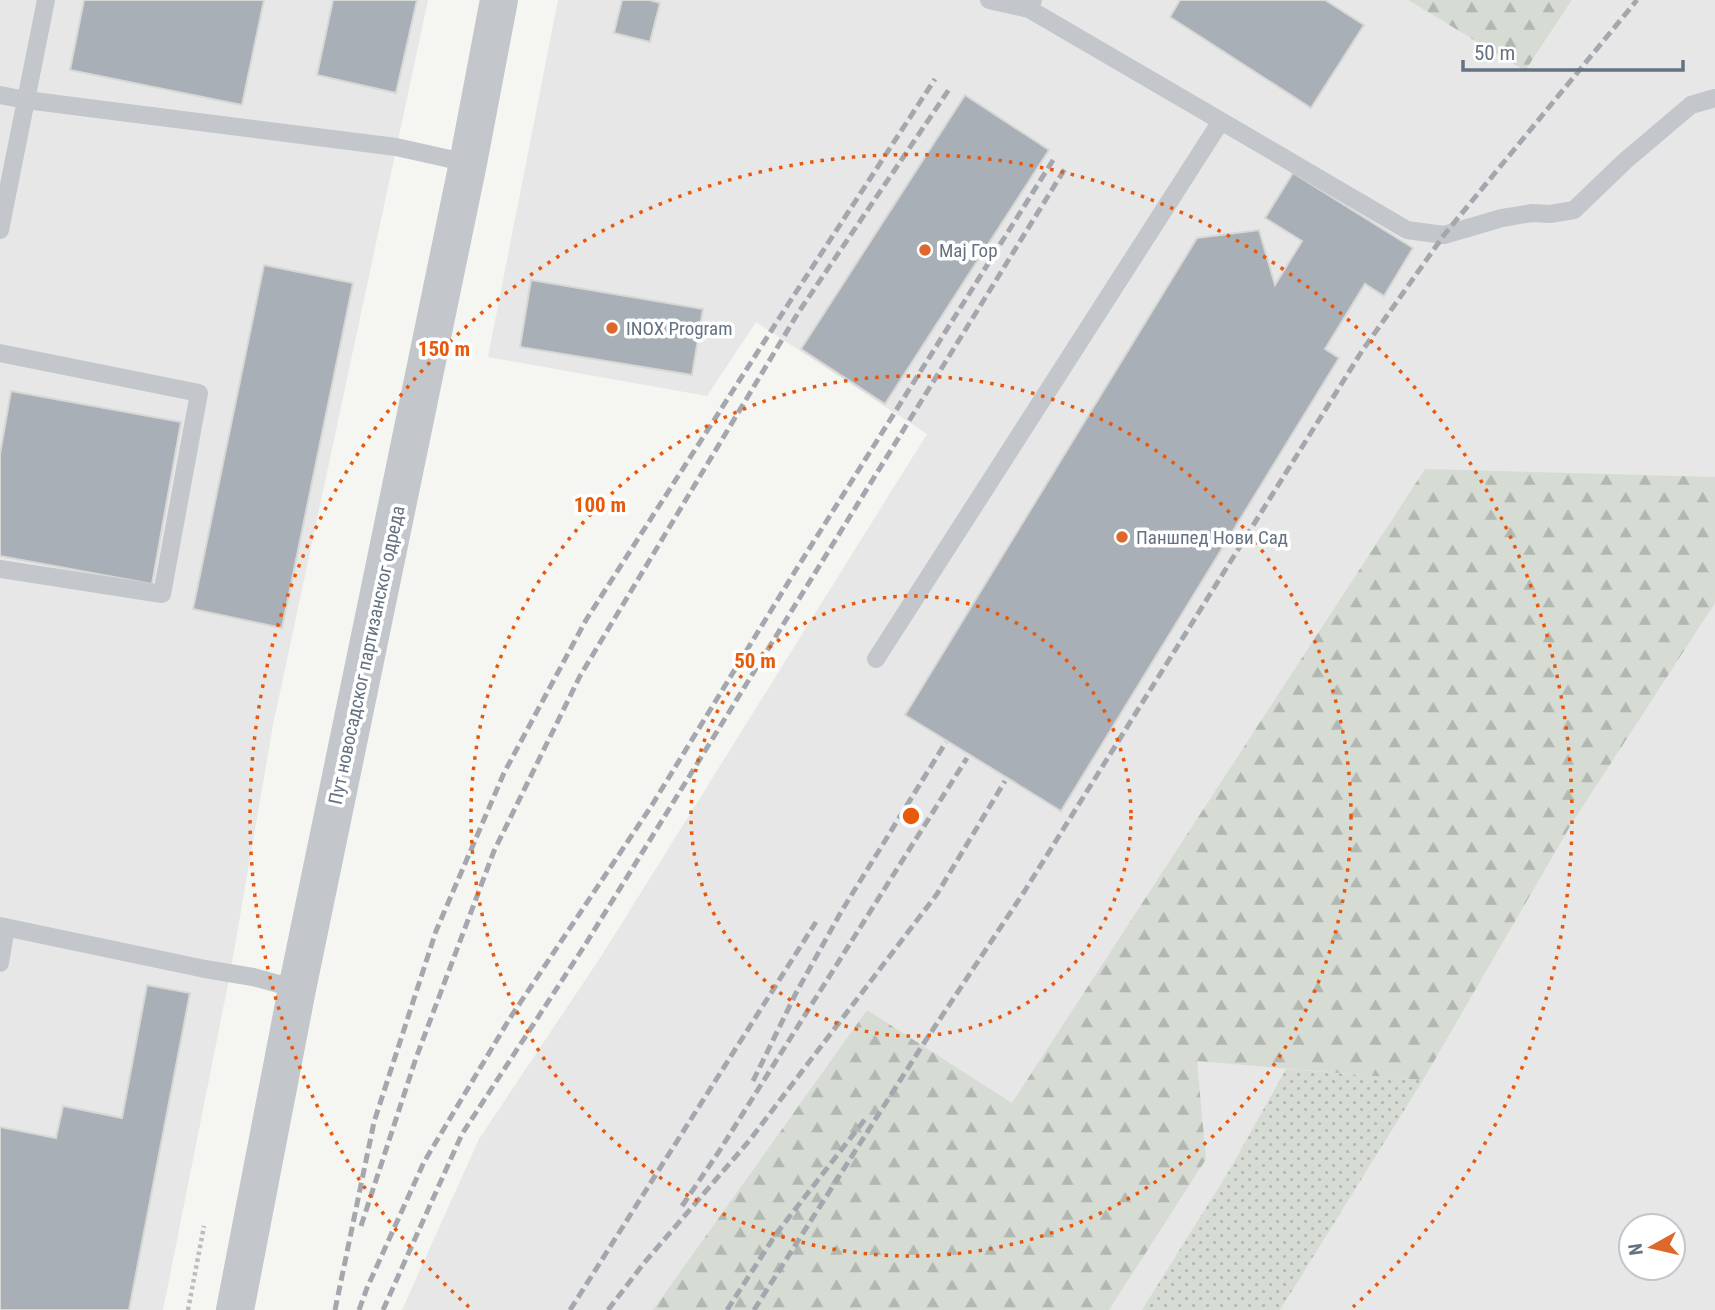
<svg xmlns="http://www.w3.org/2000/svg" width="1715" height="1310" font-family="'Roboto Condensed',sans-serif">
<defs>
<pattern id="grass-dots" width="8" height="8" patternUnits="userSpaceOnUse" patternTransform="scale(1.75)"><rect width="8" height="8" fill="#d6dcd3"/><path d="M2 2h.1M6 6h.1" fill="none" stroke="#b1b7b1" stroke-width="1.8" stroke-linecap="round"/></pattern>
<pattern id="forest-firs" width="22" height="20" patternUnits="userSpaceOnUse" patternTransform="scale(1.75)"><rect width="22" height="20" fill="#d6dcd3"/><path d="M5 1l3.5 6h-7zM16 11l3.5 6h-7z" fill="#b1b7b1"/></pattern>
</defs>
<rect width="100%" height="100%" fill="#f5f6f2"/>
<path fill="#e6e7e6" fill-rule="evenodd" d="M 0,0 L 428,0 L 273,725 L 230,974 L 163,1310 L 0,1310 Z
M 558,0 L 1408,0 L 1525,71 L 1572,0 L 1715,0 L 1715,1310 L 402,1310 L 479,1139 L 602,955 L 927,434 L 756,322 L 707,396 L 488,357 ZM 1631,1226 L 1673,1226 L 1673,1268 L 1631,1268 Z"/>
<path fill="url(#grass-dots)" d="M 1286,1069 L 1423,1080 L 1280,1310 L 1142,1310 L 1229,1171 Z"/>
<path fill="url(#forest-firs)" d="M 1408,0 L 1572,0 L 1525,71 Z
M 1425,469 L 1715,477 L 1715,603 L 1572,823 L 1423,1080 L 1197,1061 L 1206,1159 L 1109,1310 L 653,1310 L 867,1010 L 1012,1103 Z"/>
<path fill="#a9afb6" stroke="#d7d7d5" stroke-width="2" d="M 84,0 L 264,0 L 242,105 L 70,70 Z
M 333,0 L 417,0 L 396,93 L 317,75 Z
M 622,0 L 649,0 L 660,3 L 650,42 L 614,33 Z
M 1180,0 L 1325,0 L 1364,25 L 1311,108 L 1170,17 Z
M 965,95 L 1049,150 L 885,404 L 801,349 Z
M 1293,173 L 1413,248 L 1384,296 L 1365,284 L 1325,349 L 1339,358 L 1061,811 L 905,715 L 1197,238 L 1259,230 L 1275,285 L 1302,241 L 1265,218 Z
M 264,265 L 353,283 L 282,628 L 193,609 Z
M 531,280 L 703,309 L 692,375 L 520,347 Z
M 11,391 L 181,422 L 152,584 L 0,556 L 0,454 Z
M 147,985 L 190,993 L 129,1310 L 0,1310 L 0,1127 L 56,1138 L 63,1106 L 122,1118 Z"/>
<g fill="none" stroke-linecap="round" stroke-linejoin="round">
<path stroke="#bbbdbf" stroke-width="4.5" stroke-dasharray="3.5 3.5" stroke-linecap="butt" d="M 188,1310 L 204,1226"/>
<path stroke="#c3c6ca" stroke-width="18" d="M 989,0 L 1029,9 L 1033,0
M 0,95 L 26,100 L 396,147 L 468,163
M 1221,121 L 1407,230 L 1444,235 L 1502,218 L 1532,213 L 1550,214 L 1574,210 L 1625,161 L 1691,105 L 1715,98
M 0,230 L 46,0
M 0,353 L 199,393 L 162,594 L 0,569
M 876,659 L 1221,121 L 1029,9
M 0,926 L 205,969 L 253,977 L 297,989
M 0,963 L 6,927"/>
<path stroke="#c3c6ca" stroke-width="38" d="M 235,1310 L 297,989 L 468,163 L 499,0"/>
<path stroke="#a4a8ae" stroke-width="5" stroke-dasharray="10 5" stroke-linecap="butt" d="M 753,1081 L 796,993 L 841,912 L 946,742
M 682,1206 L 718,1153 L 967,758
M 361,1226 L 416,1058 L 494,851 L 580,676 L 798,313 L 950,88
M 335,1310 L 374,1122 L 436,931 L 504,773 L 586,620 L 789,303 L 935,79
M 359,1310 L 367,1288 L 424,1162 L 510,1018 L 652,805 L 794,573 L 1055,157
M 383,1310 L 462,1134 L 585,945 L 1066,167
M 570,1310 L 816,922
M 608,1310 L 644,1263 L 749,1141 L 937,894 L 1005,781
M 727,1310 L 776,1234 L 866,1118
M 754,1310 L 922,1046 L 1024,892 L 1362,351 L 1444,235 L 1637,0"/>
</g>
<g fill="none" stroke="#e8590c" stroke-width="3.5" stroke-dasharray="3.5 7">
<circle cx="911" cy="816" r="220"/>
<circle cx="911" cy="816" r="440"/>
<path d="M469 1307A661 661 0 1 1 1353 1307"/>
</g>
<g fill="#de682a" stroke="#fff" stroke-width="2.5">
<circle cx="925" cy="250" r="7"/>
<circle cx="612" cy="328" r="7"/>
<circle cx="1122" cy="537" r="7"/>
</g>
<g text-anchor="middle" stroke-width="7" stroke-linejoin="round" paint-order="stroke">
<g font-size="19" fill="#657282" stroke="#fff" text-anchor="start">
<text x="939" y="257">Мај Гор</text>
<text x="626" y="335">INOX Program</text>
<text x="1136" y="544">Паншпед Нови Сад</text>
</g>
<g font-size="19" fill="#657282" stroke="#fff">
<text transform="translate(366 655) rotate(-78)" y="7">Пут новосадског партизанског одреда</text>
</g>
</g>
<circle cx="911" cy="816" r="10" fill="#e8590c" stroke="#fff" stroke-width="3.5"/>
<g font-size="21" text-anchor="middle" font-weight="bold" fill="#e8590c" stroke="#fff" stroke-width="7" stroke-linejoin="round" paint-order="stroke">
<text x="444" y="356">150 m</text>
<text x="600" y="512">100 m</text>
<text x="755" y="668">50 m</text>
</g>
<g transform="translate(1652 1247) rotate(262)"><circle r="33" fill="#ffffff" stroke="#c1c7cd" stroke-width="2"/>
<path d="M0-5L12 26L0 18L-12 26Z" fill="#de682a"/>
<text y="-10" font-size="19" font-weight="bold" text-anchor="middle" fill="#657282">N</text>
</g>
<path d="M1463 60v10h220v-10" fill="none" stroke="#657282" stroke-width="3.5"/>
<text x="1474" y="60" font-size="21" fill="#657282" stroke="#ffffff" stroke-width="5" paint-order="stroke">50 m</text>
</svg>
